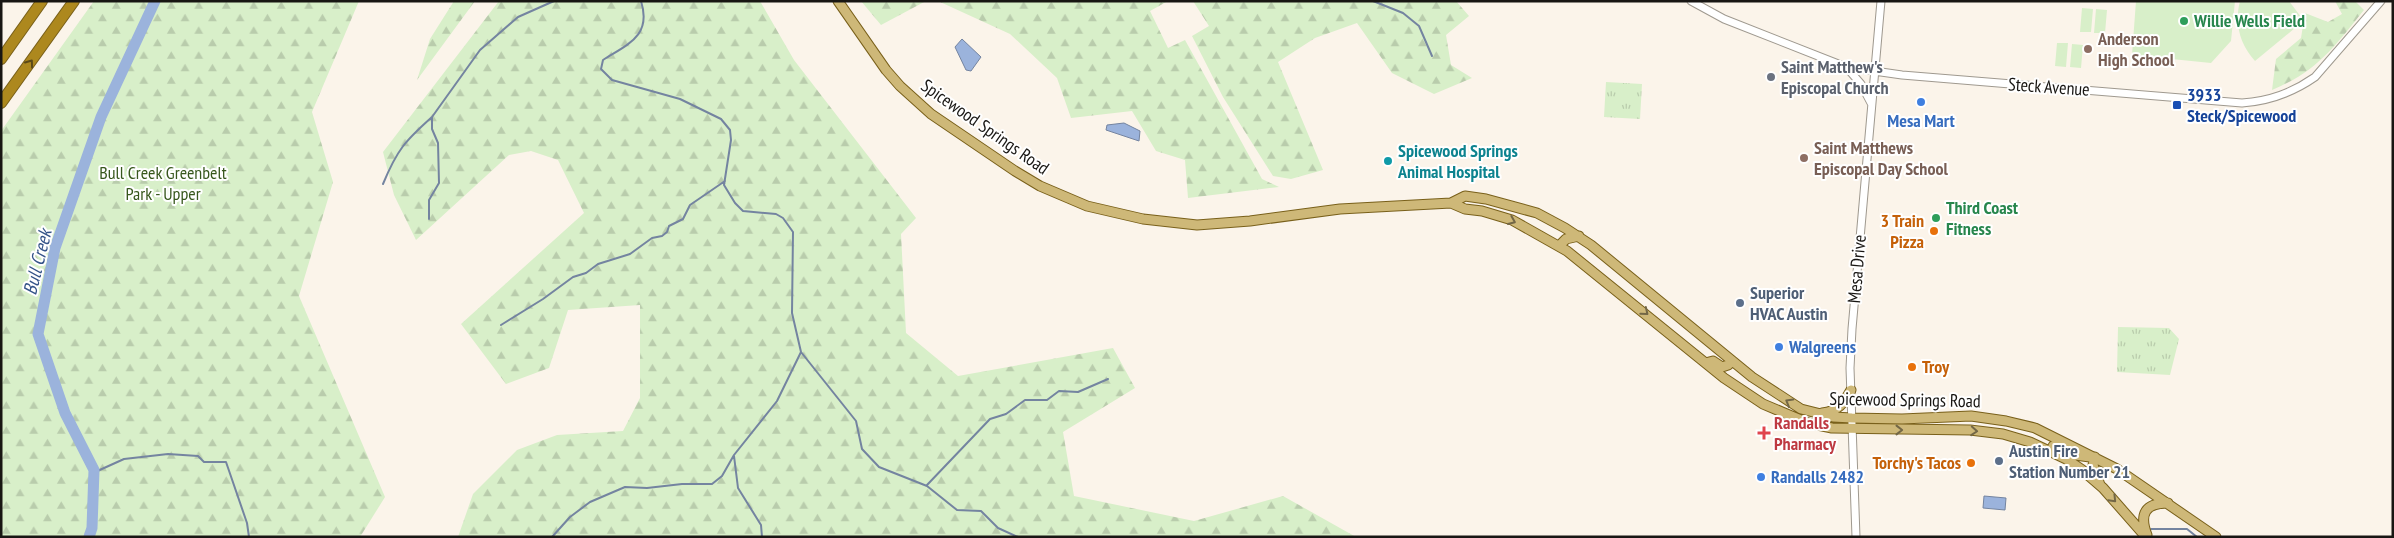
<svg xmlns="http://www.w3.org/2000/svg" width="2394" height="538" font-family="'PT Sans Narrow',sans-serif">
<defs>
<pattern id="forest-firs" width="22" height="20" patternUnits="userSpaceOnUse" patternTransform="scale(1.25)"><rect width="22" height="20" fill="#d8efc9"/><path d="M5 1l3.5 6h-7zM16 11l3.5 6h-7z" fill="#b9ccac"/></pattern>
<pattern id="park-tufts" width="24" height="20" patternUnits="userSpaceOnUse" patternTransform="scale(1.25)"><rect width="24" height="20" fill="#d8efc9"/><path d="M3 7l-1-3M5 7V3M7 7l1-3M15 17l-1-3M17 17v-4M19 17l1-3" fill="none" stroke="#b9ccac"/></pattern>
</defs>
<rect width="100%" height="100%" fill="#fbf4ea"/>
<path fill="#d8efc9" d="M 2136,1 L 2235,1 L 2231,41 L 2211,63 L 2132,55 Z
M 2240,1 L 2289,1 L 2301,17 L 2301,23 L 2255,61 C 2240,44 2234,24 2240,1 Z
M 2082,8 L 2093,9 L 2091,32 L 2080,32 Z
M 2096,9 L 2107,10 L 2105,33 L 2094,33 Z
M 2057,43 L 2068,43 L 2066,67 L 2055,66 Z
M 2072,44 L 2083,45 L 2081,68 L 2070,67 Z"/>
<path fill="url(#forest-firs)" d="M 94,1 L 359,1 L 312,112 L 333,182 L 299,296 L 385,497 L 360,537 L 1,537 L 1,131 Z
M 454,1 L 475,1 L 417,80 L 430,39 Z
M 499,1 L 760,1 L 794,60 L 916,218 L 901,234 L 906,333 L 958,376 L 1113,348 L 1135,388 L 1063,432 L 1074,496 L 1194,521 L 1283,496 L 1356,537 L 458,537 L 473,494 L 517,450 L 557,435 L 623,431 L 640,398 L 640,305 L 568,310 L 549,368 L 506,384 L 461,324 L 584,213 L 558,160 L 531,151 L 509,155 L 416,240 L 394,195 L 383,152 Z
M 861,1 L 926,1 L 881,25 Z
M 938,1 L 1168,1 L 1150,11 L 1168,48 L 1185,40 L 1262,179 L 1279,187 L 1188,198 L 1185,160 L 1156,151 L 1132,111 L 1071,118 L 1057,78 L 1010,34 Z
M 1193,1 L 1456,1 L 1469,16 L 1446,35 L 1451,65 L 1472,78 L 1434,94 L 1392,73 L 1357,23 L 1315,38 L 1278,62 L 1323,170 L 1291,179 L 1273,176 L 1223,97 L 1192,36 L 1209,26 Z
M 2335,1 L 2355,1 L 2364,10 C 2334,47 2318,71 2272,90 L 2276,59 L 2301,38 L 2305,13 L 2328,22 L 2342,14 Z"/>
<path fill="url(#park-tufts)" d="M 1606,82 L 1642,84 L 1640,119 L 1604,117 Z
M 2118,327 L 2169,328 L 2179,339 L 2170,375 L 2117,372 Z"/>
<path fill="#9bb3dc" stroke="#7484a0" d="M 962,39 L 981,57 L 971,71 L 966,70 L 955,47 Z
M 1124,123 L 1140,131 L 1139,141 L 1106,130 L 1107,125 Z
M 1984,496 L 2006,498 L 2005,510 L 1983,508 Z"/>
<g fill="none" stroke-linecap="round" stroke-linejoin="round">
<path stroke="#7484a0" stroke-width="2" d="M 641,1 C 652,36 628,44 603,60 L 601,69 L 612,80 L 680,99 L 721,119 L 730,130 L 731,140 L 724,185 L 735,203 L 743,211 L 776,214 L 783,218 L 793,232 L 792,313 L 801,352 L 856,421 L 862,449 L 879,467 L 927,486 L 957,510 L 981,511 L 998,528 L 1018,537
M 1373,1 L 1403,13 L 1419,26 L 1432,56
M 383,184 C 397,150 405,141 432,117
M 429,219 L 429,200 L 439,183 L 438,143 L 432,129 L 432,117 L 480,50 L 518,17 L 554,1
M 501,325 L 543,299 L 573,277 L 586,273 L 598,264 L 630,254 L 652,238 L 662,236 L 667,232 L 669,226 L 683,219 L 690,205 L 725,181
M 734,456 L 738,488 L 761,525 L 762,537
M 93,473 L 124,459 L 168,454 L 198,456 L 204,462 L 226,462 L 247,523 L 249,537
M 927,485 L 990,419 L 1006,414 L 1025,400 L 1047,400 L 1059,391 L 1078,392 L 1108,379
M 2151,529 L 2187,529 L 2197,537
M 552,537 L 570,517 L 590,502 L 625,487 L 647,488 L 682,484 L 712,484 L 722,476 L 734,455 L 777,401 L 801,352"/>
<path stroke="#9bb3dc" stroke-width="11" d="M 89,537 L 92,528 L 94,470 L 65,413 L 38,334 L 55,248 L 101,117 L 155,1"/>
<defs>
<path id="minor" d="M 1691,1 L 1724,19 L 1846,67 L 1902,75 L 2242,103 C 2270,101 2292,93 2315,77 L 2381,1
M 1848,69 L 1861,84 L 1871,103
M 1856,537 L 1850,368 L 1852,329 L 1881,1"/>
<path id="major" d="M 838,1 L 886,70 L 900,86 L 931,114 L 1015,171 L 1040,186 L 1087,206 L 1143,219 L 1197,225 L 1250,221 L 1340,209 L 1451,203 L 1465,196 L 1486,199 L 1537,213 L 1565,228 L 1591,245 L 1752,377 L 1801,409 L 1833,417 L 1852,418 L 1902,419 L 1971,416 L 2006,421 L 2035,428 L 2117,469 L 2216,537
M 1451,203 L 1465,209 L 1482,211 L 1512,220 L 1567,251 L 1724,378 L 1763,404 L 1808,423 L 1832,428 L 1970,430 L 2003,434 L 2030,442 L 2066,459 L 2081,469 L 2103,488 L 2146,537
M 1559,246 L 1566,239 L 1579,236
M 1709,362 L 1713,361 L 1722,367 L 1728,365 L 1732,361
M 1822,413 C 1839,411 1843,404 1851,390
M 2053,446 L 2075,455 L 2090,457
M 2095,457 L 2093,465 L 2100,485
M 2147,535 C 2139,514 2145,503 2168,503"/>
<path id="highway" d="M 1,59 L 42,1
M 1,103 L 74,1"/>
</defs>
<use href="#minor" stroke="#9f998f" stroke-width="9"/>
<use href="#major" stroke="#79601a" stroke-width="11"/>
<use href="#highway" stroke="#79601a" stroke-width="12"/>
<use href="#minor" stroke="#fff" stroke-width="7"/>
<use href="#major" stroke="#ceb878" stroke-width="9"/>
<use href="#highway" stroke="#ad881e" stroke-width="10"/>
</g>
<defs><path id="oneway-chevron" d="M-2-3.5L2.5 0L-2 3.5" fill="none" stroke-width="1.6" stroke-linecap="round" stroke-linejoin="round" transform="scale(1.25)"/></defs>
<use stroke="#5b4918" href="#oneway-chevron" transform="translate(30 63) rotate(-54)"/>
<g stroke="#736746">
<use href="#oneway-chevron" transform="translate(1512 221) rotate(23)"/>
<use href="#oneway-chevron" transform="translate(1645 312) rotate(39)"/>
<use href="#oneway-chevron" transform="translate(1789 402) rotate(-150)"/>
<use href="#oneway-chevron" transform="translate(1899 430)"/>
<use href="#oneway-chevron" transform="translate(1974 431) rotate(4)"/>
<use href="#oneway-chevron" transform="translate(2113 499) rotate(46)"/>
</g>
<g fill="#2e9e5b" stroke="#fff" stroke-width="2">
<circle cx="2184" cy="21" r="5"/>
<circle cx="1936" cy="218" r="5"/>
</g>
<g fill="#8d6e63" stroke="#fff" stroke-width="2">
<circle cx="2088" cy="49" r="5"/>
<circle cx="1804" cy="158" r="5"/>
</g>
<circle fill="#6b7280" stroke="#fff" stroke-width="2" cx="1771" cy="77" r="5"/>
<g fill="#3f7fe0" stroke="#fff" stroke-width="2">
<circle cx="1921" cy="102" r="5"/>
<circle cx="1779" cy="347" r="5"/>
<circle cx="1761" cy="477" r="5"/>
</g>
<rect fill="#1a4fb4" stroke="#fff" stroke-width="2" x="2172" y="100" width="10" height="10" rx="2.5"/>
<circle fill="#0f9aa8" stroke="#fff" stroke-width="2" cx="1388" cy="161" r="5"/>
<g fill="#e8710a" stroke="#fff" stroke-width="2">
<circle cx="1934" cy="231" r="5"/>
<circle cx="1912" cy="367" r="5"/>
<circle cx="1971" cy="463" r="5"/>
</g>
<g fill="#5c6f8a" stroke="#fff" stroke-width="2">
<circle cx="1740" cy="303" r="5"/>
<circle cx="1999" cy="461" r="5"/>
</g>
<path fill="#e0444e" stroke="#fff" stroke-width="2" d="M1761.5 425.5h5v5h5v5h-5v5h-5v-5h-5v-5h5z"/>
<g text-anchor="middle" stroke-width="4" stroke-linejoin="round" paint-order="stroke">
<g font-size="18" font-weight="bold" fill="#27864d" stroke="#fff" text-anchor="start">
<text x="2194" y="27">Willie Wells Field</text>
<text x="1946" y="214">Third Coast<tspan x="1946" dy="21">Fitness</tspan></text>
</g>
<g font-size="18" font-weight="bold" fill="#785e54" stroke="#fff" text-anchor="start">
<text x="2098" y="45">Anderson<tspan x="2098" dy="21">High School</tspan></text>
<text x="1814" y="154">Saint Matthews<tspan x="1814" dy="21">Episcopal Day School</tspan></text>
</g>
<g font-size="18" font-weight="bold" fill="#5b616d" stroke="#fff" text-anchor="start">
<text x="1781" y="73">Saint Matthew's<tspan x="1781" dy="21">Episcopal Church</tspan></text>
</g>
<g font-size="18" fill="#181613" stroke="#fff">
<text transform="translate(2049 87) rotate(4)" y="6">Steck Avenue</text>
<text transform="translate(985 127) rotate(35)" y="6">Spicewood Springs Road</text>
<text transform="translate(1857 269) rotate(-85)" y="6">Mesa Drive</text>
<text transform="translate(1905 400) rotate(1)" y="6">Spicewood Springs Road</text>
</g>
<g font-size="18" font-weight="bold" fill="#164399" stroke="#fff" text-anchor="start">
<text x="2187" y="101">3933<tspan x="2187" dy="21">Steck/Spicewood</tspan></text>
</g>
<g font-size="18" font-weight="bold" fill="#366cbe" stroke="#fff" text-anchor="start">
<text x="1921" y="127" text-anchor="middle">Mesa Mart</text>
<text x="1789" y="353">Walgreens</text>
<text x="1771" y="483">Randalls 2482</text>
</g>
<g font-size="18" font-weight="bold" fill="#0d838f" stroke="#fff" text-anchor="start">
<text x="1398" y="157">Spicewood Springs<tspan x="1398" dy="21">Animal Hospital</tspan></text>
</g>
<g font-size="18" fill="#37571c" stroke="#fff">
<text x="163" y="179">Bull Creek Greenbelt<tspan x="163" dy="21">Park - Upper</tspan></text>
</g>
<g font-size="18" font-weight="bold" fill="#c56008" stroke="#fff" text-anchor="end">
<text x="1924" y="227">3 Train<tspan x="1924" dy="21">Pizza</tspan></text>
<text x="1922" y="373" text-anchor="start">Troy</text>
<text x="1961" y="469">Torchy's Tacos</text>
</g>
<g font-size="18" font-weight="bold" fill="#4e5e75" stroke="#fff" text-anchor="start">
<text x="1750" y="299">Superior<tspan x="1750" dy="21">HVAC Austin</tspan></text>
<text x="2009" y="457">Austin Fire<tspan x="2009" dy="21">Station Number 21</tspan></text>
</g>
<g font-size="18" font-weight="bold" fill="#be3a42" stroke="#fff" text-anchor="start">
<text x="1774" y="429">Randalls<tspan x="1774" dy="21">Pharmacy</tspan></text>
</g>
<g font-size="19" font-style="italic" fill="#345388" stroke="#fff">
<text transform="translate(37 262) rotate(-76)" y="7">Bull Creek</text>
</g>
</g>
<rect width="2394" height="538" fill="none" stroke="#181613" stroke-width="5"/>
</svg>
